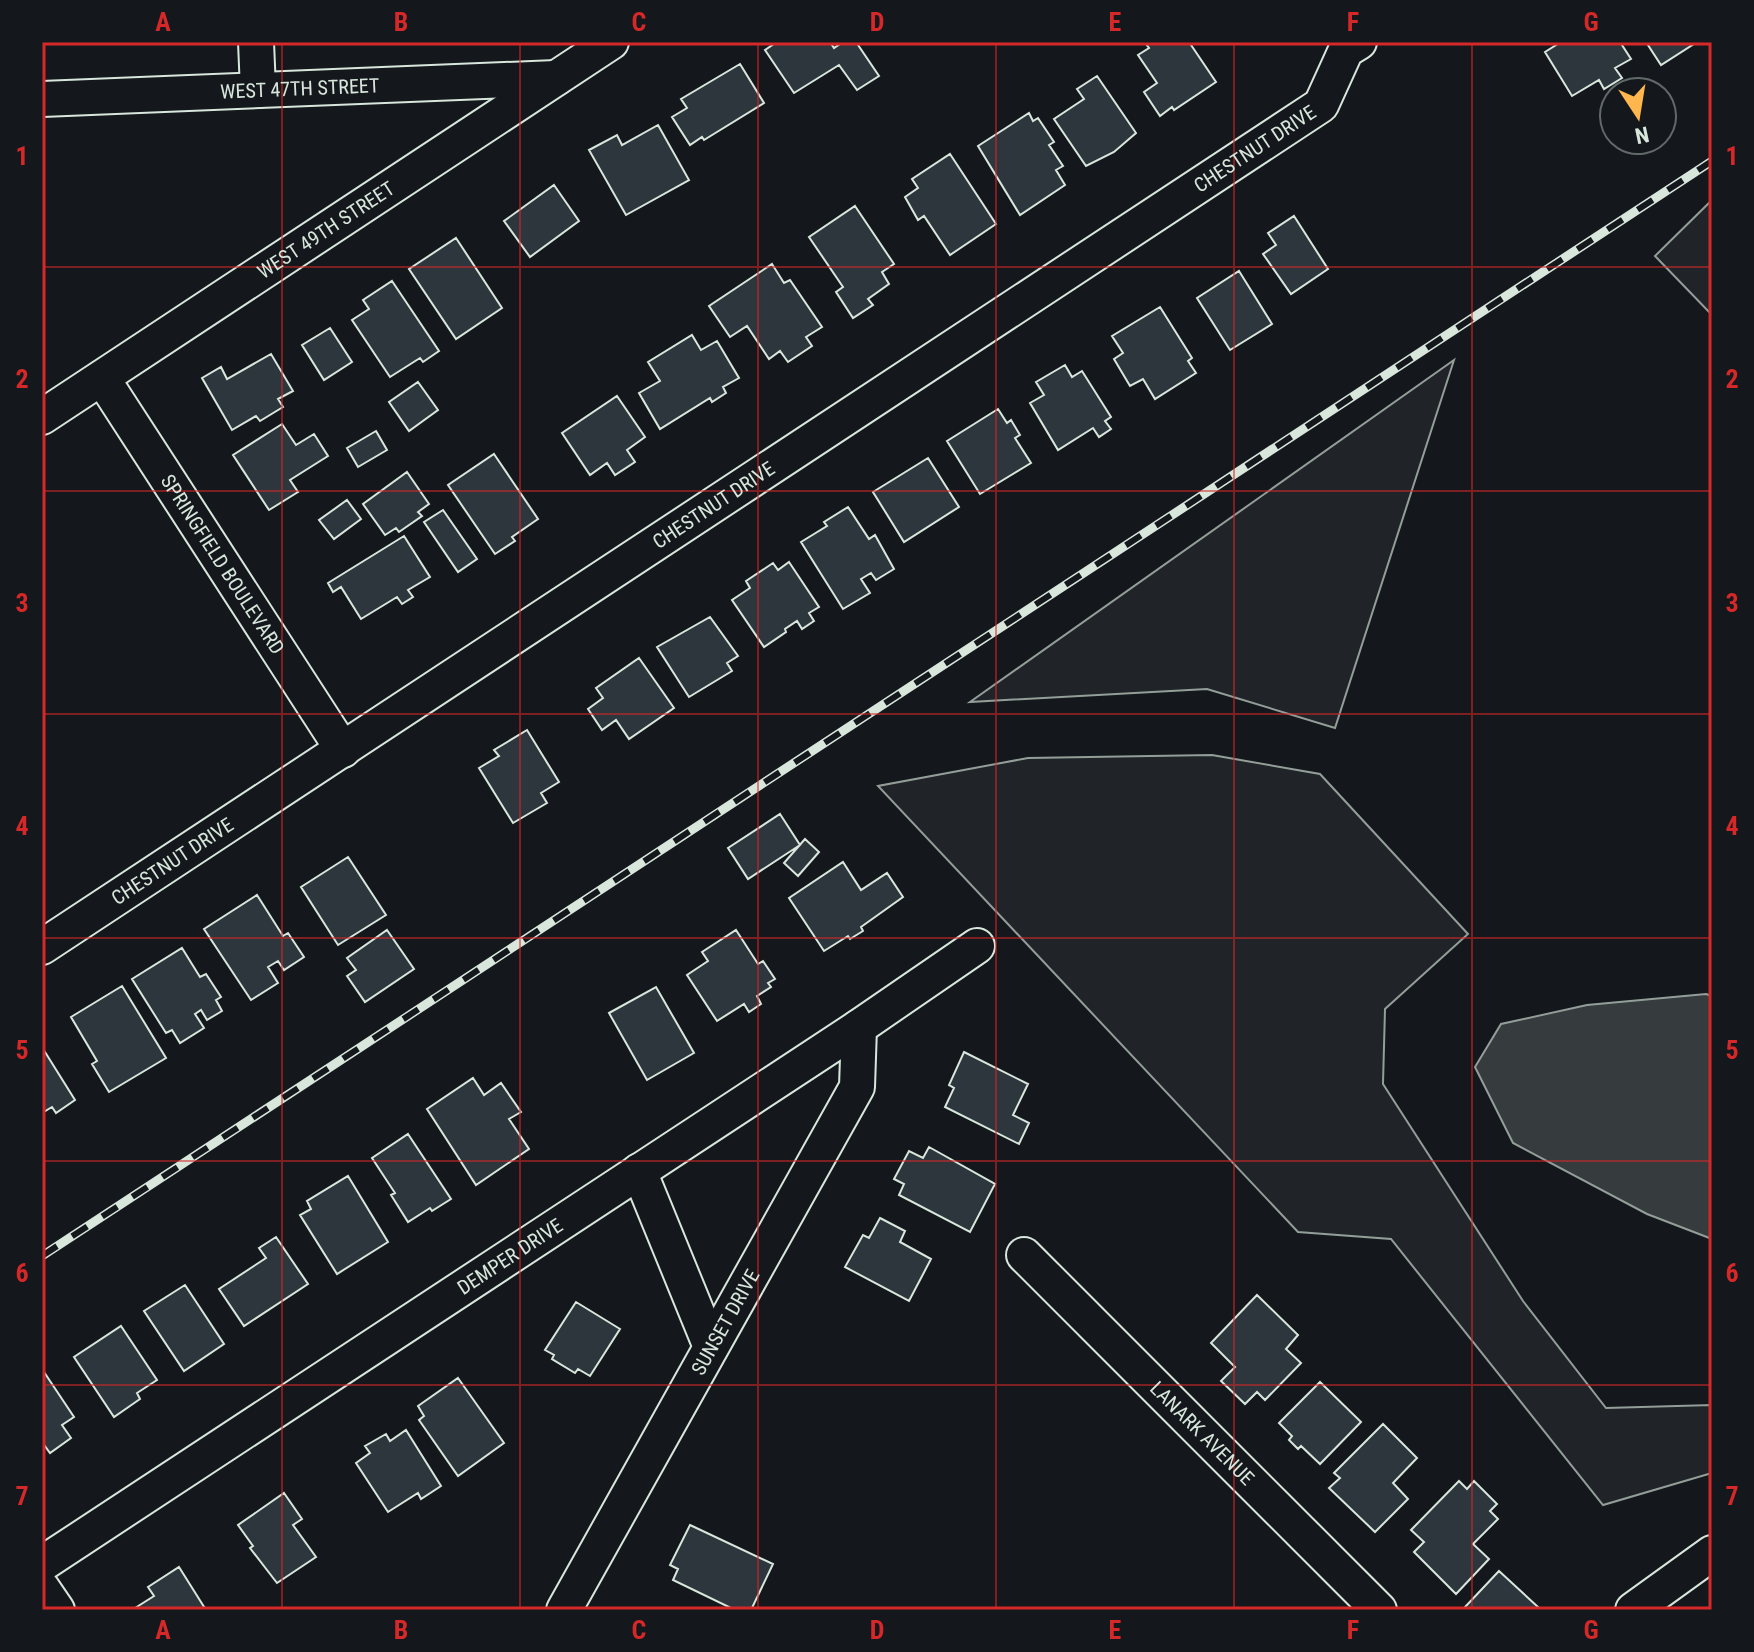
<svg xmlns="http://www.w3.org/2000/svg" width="1754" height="1652" font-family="'Roboto Condensed',sans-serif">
<rect width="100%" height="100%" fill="#14181c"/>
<path fill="#202428" stroke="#939e99" stroke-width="2" d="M 1712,200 L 1712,315 L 1655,256 Z
M 1454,360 L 1335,728 L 1207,689 L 970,702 Z
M 1212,755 L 1320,774 L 1468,934 L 1385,1009 L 1383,1084 L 1523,1301 L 1606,1408 L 1712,1405 L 1712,1473 L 1603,1505 L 1391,1239 L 1298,1232 L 878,786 L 1028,758 Z"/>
<path fill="#363b3e" stroke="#939e99" stroke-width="2" d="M 1706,994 L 1712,996 L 1712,1239 L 1647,1214 L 1513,1143 L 1475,1067 L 1501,1024 L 1587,1005 Z"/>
<path fill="#2c363c" stroke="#d8e6dc" stroke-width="2" d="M 777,42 L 830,42 L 834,48 L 843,42 L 856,42 L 879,76 L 857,90 L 839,65 L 794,93 L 765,50 Z
M 1148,42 L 1189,42 L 1216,82 L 1174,110 L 1172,107 L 1160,116 L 1144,92 L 1157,83 L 1138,55 L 1149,48 L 1146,44 Z
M 1561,42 L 1620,42 L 1631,59 L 1615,68 L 1622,78 L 1604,89 L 1599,80 L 1572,96 L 1545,52 Z
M 1646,42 L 1697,42 L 1661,65 Z
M 740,64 L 764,103 L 704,140 L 702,137 L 690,145 L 672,117 L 687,108 L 681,99 Z
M 1097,76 L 1136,133 L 1114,152 L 1086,166 L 1054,119 L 1084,99 L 1077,89 Z
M 1029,113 L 1033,121 L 1038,118 L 1054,142 L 1049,145 L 1063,166 L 1056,170 L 1065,185 L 1020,215 L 978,146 Z
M 658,125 L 689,180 L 626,215 L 589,150 L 617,135 L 622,145 Z
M 950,154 L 996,224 L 950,255 L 924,216 L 918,220 L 905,197 L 918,188 L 912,179 Z
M 554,185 L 579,221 L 530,257 L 504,221 Z
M 855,206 L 894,264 L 882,272 L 889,284 L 868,299 L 873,305 L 853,318 L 836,292 L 843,287 L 809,237 Z
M 1294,216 L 1328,269 L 1291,294 L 1263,254 L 1276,245 L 1268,233 Z
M 456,238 L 502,308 L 456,339 L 409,269 Z
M 772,264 L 784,283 L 790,280 L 822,327 L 806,337 L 812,346 L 788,362 L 780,351 L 769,359 L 747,326 L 730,337 L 709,306 Z
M 1239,271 L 1272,324 L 1230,350 L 1197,298 Z
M 392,281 L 439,351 L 423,362 L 420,358 L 390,377 L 352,320 L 369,309 L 363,300 Z
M 1160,307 L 1192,358 L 1188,361 L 1196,373 L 1155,399 L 1143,379 L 1130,386 L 1114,359 L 1123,353 L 1112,336 Z
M 330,328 L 352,362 L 324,380 L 302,345 Z
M 692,335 L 701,350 L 717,341 L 739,378 L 723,387 L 726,393 L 712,402 L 710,398 L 660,429 L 639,393 L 660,381 L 648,362 Z
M 271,354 L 293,391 L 278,399 L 283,407 L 260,421 L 256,416 L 232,430 L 202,378 L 221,367 L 227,379 Z
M 1065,365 L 1072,377 L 1082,371 L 1111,417 L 1105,421 L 1111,429 L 1099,437 L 1093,428 L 1058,450 L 1030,403 L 1044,395 L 1036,382 Z
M 418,382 L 438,410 L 409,431 L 389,402 Z
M 617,396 L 645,437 L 627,450 L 635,462 L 615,475 L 607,463 L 590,475 L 562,433 Z
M 998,409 L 1007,423 L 1011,420 L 1020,435 L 1015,438 L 1031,463 L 980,494 L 947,441 Z
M 282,424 L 296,445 L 314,434 L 328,456 L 290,480 L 298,492 L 269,510 L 233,455 Z
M 376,431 L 387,450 L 358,467 L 347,448 Z
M 494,454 L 538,519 L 512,537 L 515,541 L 495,554 L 448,485 Z
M 928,458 L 959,507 L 904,542 L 873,492 Z
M 407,472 L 429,504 L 418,512 L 422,516 L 399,532 L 396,528 L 385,535 L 363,504 Z
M 347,500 L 361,519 L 334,539 L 319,520 Z
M 848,507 L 869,539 L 875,535 L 894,569 L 876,580 L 871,573 L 861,579 L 870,593 L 843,609 L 801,542 L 827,526 L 824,522 Z
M 443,510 L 477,559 L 458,572 L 424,522 Z
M 404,536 L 430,577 L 408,590 L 413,597 L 402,604 L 397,597 L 361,619 L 341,587 L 333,592 L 328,583 Z
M 789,562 L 819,607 L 809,613 L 814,621 L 802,629 L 797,621 L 785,629 L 786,632 L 764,647 L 732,600 L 750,588 L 746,581 L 773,563 L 778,570 Z
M 710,617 L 738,656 L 727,663 L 732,671 L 689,697 L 657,647 Z
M 639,658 L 674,708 L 629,739 L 616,720 L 602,730 L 588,709 L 603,698 L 596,688 Z
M 527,730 L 559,782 L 541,793 L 547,803 L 513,823 L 479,768 L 499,756 L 494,750 Z
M 780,814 L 800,845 L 748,879 L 728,848 Z
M 805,839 L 819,852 L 798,876 L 784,863 Z
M 348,857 L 386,915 L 338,945 L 301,887 Z
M 843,862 L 861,890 L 887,873 L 903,897 L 861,927 L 863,931 L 850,939 L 848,936 L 824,951 L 789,898 Z
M 257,895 L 283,936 L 288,933 L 304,957 L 284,970 L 278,961 L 268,967 L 278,983 L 251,1000 L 204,929 Z
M 387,930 L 414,969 L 365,1002 L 347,976 L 356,970 L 347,958 Z
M 736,930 L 758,964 L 763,961 L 775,979 L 768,983 L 771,987 L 757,996 L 761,1004 L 749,1012 L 744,1004 L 717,1021 L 687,975 L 708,961 L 702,952 Z
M 182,948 L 200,977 L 206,974 L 221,997 L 216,1000 L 222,1011 L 207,1020 L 201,1010 L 195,1014 L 204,1028 L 180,1043 L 172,1030 L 166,1033 L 132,979 Z
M 122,986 L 166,1058 L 109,1092 L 92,1064 L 97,1061 L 71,1017 Z
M 656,987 L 694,1053 L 647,1080 L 609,1013 Z
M 45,1052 L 75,1100 L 56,1113 L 52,1107 L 42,1113 L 42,1054 Z
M 964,1052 L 1028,1084 L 1013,1115 L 1029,1123 L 1019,1144 L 945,1107 L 954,1088 L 949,1085 Z
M 473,1078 L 484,1095 L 501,1083 L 521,1112 L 509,1119 L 529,1149 L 476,1185 L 427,1109 Z
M 408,1134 L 451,1199 L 432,1211 L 430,1208 L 408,1222 L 391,1195 L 395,1193 L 372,1158 Z
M 929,1147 L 995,1184 L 970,1232 L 899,1195 L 904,1184 L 894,1179 L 909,1151 L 923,1158 Z
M 348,1176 L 388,1242 L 337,1274 L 300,1215 L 311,1209 L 307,1201 Z
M 880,1218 L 905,1231 L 900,1242 L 931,1259 L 909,1301 L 845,1267 L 863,1235 L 869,1238 Z
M 276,1237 L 308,1284 L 244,1326 L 219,1289 L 266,1258 L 259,1248 Z
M 185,1285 L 224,1344 L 184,1371 L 144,1311 Z
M 1257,1295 L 1298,1335 L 1286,1349 L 1301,1363 L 1265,1400 L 1257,1392 L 1245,1404 L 1221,1381 L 1235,1367 L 1211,1343 Z
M 576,1302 L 620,1329 L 590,1376 L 578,1369 L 575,1373 L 552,1359 L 554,1355 L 545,1350 Z
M 121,1326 L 157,1380 L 137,1393 L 140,1399 L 114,1417 L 74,1357 Z
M 42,1369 L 74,1417 L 62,1425 L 71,1438 L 50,1453 L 42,1442 Z
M 458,1378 L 504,1443 L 458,1476 L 419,1420 L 424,1416 L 418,1406 Z
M 1320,1382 L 1361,1422 L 1320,1464 L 1301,1446 L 1298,1449 L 1289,1440 L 1292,1436 L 1279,1423 Z
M 1383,1424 L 1417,1458 L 1393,1483 L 1408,1499 L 1375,1532 L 1329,1488 L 1340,1478 L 1334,1473 Z
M 406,1430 L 441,1486 L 421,1499 L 418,1493 L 388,1512 L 356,1463 L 370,1453 L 365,1446 L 386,1434 L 390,1441 Z
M 1459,1481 L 1467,1489 L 1474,1481 L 1497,1504 L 1490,1511 L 1498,1519 L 1473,1544 L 1489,1559 L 1456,1594 L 1414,1552 L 1424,1542 L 1411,1530 Z
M 284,1493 L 302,1519 L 293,1525 L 316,1557 L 277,1583 L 250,1548 L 253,1546 L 238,1525 Z
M 690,1525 L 773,1564 L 751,1610 L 735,1610 L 673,1580 L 678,1569 L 670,1565 Z
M 179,1567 L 206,1610 L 132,1610 L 154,1596 L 148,1587 Z
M 1499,1571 L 1538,1607 L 1535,1610 L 1468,1610 L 1465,1607 Z"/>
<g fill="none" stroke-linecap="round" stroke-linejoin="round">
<defs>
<g id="street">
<path d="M 256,42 L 258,90"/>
<path id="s1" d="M 42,99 L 556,78"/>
<path id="s2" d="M 102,378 L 343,750"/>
<path id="s3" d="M 42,417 L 611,42"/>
<path id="s4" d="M 42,947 L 1321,105 L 1346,50 L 1359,42"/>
<path d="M 639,1171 L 711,1347"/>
<path id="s5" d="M 1024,1255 L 1379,1610"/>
<path id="s6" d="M 42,1564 L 859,1027 L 977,946"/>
<path d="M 42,1588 L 57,1610"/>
<path id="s7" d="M 564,1610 L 857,1087 L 859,1027"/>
<path d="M 1633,1610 L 1712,1553"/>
</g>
</defs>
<use href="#street" stroke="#d8e6dc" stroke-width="38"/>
<use href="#street" stroke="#14181c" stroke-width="34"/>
<defs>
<path id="rail" d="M 42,1256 L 1712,161"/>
</defs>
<use href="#rail" stroke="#d8e6dc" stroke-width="9"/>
<use href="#rail" stroke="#14181c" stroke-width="6" stroke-dasharray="18" stroke-linecap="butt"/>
</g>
<path fill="none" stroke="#d62828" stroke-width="2" stroke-opacity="0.55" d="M 282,42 L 282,1610M 520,42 L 520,1610M 758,42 L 758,1610M 996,42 L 996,1610M 1234,42 L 1234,1610M 1472,42 L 1472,1610M 42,267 L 1712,267M 42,491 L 1712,491M 42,714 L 1712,714M 42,938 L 1712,938M 42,1161 L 1712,1161M 42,1385 L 1712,1385"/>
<g text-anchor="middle" stroke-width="6" stroke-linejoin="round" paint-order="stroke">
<g font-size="20" fill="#d8e6dc" stroke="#14181c">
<text dy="7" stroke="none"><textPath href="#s1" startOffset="258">WEST 47TH STREET</textPath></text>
<text dy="7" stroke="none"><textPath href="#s4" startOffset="1452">CHESTNUT DRIVE</textPath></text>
<text dy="7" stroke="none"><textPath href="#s3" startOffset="340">WEST 49TH STREET</textPath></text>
<text dy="7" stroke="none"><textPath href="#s4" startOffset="804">CHESTNUT DRIVE</textPath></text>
<text dy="7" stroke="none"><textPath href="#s2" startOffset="222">SPRINGFIELD BOULEVARD</textPath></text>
<text dy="7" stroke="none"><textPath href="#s4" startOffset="156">CHESTNUT DRIVE</textPath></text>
<text dy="7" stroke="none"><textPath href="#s6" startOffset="560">DEMPER DRIVE</textPath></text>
<text dy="7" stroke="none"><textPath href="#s7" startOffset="330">SUNSET DRIVE</textPath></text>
<text dy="7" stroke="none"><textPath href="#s5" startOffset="252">LANARK AVENUE</textPath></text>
</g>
</g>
<rect width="1754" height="1652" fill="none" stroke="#14181c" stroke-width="88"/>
<g transform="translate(1638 116) rotate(168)"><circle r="38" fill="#14181c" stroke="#626a69" stroke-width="2"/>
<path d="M0-6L14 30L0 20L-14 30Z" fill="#ffb74d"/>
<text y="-12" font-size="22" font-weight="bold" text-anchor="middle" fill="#d8e6dc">N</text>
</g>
<rect x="44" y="44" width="1666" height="1564" fill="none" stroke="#d62828" stroke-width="3"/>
<g font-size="26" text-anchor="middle" font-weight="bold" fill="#d62828">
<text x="163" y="31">A</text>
<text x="401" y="31">B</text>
<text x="639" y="31">C</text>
<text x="877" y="31">D</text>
<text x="1115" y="31">E</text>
<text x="1353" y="31">F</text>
<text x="1591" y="31">G</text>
<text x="22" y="165">1</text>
<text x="1732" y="165">1</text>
<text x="22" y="388">2</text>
<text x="1732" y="388">2</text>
<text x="22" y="612">3</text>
<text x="1732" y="612">3</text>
<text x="22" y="835">4</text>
<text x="1732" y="835">4</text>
<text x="22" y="1059">5</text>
<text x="1732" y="1059">5</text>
<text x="22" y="1282">6</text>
<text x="1732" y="1282">6</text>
<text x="22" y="1505">7</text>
<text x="1732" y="1505">7</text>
<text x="163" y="1639">A</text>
<text x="401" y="1639">B</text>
<text x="639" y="1639">C</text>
<text x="877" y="1639">D</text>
<text x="1115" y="1639">E</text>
<text x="1353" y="1639">F</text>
<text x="1591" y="1639">G</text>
</g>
</svg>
